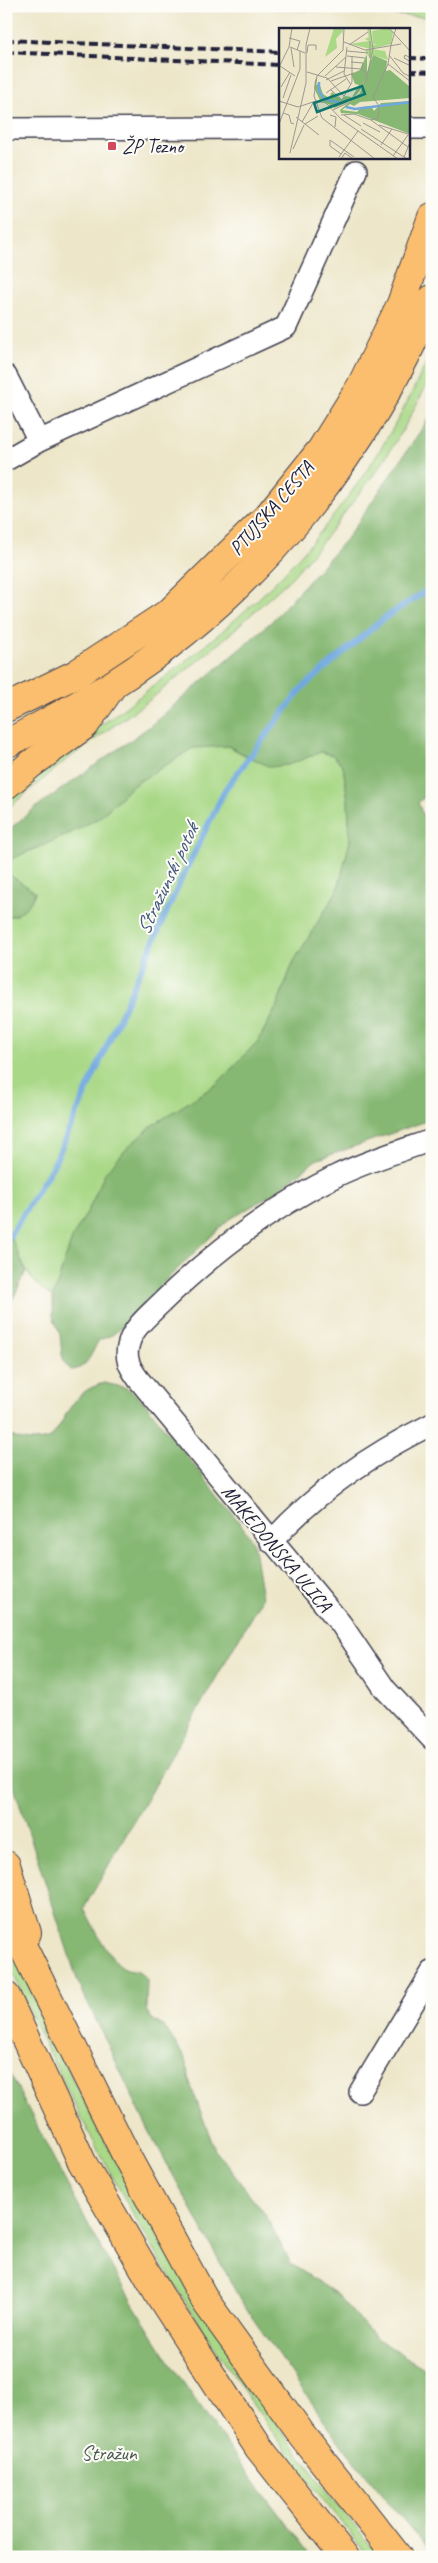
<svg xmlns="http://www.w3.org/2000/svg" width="438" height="2563" font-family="Caveat,sans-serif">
<rect width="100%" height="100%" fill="#fdfcf7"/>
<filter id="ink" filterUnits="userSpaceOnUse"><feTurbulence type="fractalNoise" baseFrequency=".02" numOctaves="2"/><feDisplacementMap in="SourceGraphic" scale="10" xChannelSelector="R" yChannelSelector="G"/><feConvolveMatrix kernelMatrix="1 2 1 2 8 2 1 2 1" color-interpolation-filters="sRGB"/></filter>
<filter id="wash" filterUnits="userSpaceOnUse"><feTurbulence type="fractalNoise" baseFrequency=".0096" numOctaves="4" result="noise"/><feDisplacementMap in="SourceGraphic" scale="20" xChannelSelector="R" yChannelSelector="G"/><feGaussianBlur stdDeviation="1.12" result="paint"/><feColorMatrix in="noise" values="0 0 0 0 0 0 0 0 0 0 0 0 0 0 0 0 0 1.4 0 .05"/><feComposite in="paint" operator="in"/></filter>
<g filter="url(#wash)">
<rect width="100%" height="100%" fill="#ede6c9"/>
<path fill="#a9d886" stroke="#667d60" d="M 227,6 L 430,6 L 430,17 Z
M 432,348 L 432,375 L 404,428 L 381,465 L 320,545 L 290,579 L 223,640 L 151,699 L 65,761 L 6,810 L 6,797 C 89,731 179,673 256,601 C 329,532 395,441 432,348 Z
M 228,746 L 252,759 L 321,752 L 333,755 L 343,766 L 348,800 L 350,841 L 338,889 L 293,963 L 276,1008 L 258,1041 L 217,1084 L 195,1100 L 87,1213 L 73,1236 L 53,1297 C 27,1283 18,1252 6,1226 L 6,917 L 17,915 L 9,875 L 11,859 L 67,835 L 100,817 L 132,786 L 193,747 Z
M 6,1931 L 51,2038 L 121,2170 L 280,2428 L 335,2503 L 381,2557 L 369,2557 C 246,2408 142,2244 58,2071 C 44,2043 31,2015 18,1985 C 15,1977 9,1967 6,1958 C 5,1950 6,1939 6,1931 Z"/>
<path fill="#86b873" stroke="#546d57" d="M 432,414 L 432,792 L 418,802 L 432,840 L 432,1119 L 316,1160 L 274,1193 L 227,1221 L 163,1283 L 124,1326 L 112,1335 L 99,1340 C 91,1353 88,1369 71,1370 L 65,1363 L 62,1355 L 60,1334 L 53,1316 L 53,1297 L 73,1236 L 87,1213 L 105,1173 L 130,1145 L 153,1125 L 217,1084 L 258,1041 L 276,1008 L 293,963 L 338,889 L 350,841 L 348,800 L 343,766 L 333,755 L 321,752 L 288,765 L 270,767 L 228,746 L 193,748 L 132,786 L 100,817 L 67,835 L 11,859 L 10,875 L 35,892 C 31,906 20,915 6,917 L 6,832 L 35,808 L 149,727 L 271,622 L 348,537 Z
M 6,1226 L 26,1271 L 6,1314 Z
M 104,1383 L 127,1388 L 143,1401 L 243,1527 L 253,1542 L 262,1598 L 84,1908 C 92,1923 109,1960 123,1968 C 134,1974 135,1966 147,1980 L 146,2010 L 152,2019 L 165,2027 L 187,2062 L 188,2078 L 215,2150 L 265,2214 L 291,2264 L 335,2293 L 376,2338 L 432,2373 L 432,2554 L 345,2450 L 242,2303 L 144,2121 L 78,1982 L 6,1763 L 6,1433 C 20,1442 36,1443 51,1438 C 70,1413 71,1392 104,1383 Z
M 6,2065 C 52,2156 98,2248 152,2335 C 201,2412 256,2485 312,2557 L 6,2557 Z"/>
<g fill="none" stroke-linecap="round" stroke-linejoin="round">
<path stroke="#6fa8df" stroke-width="6" d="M 6,1242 L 54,1164 L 181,880 L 226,788 L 302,688 L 383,619 L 432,587"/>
</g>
</g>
<g filter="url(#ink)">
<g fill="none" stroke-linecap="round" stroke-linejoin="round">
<defs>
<path id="minor" d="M 409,128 L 432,128
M 6,129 L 280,128
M 6,376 L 39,441
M 6,460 L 39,441 L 286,327 L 356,171
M 432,1140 C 400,1151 367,1161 336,1176 C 271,1208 211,1254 159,1305 C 149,1315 133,1328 129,1343 C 124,1358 130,1368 139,1380 L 341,1624 L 385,1689 L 432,1739
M 271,1542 C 315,1493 373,1453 432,1424
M 360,2092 L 432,1972"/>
<path id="major" d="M 6,708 L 76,674 L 170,612 L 268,516 L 321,450 L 361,386 L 401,304 L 432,217
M 6,744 C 42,725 78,706 112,685 C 255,594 367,454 432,299"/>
<path id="highway" d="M 6,785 L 31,764 L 85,725 L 113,685
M 6,1865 L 27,1933
M 6,1913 L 128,2159 L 206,2302 L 303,2436 L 398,2557
M 6,1996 L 82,2162 L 160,2296 L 259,2448 L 345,2557"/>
</defs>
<use href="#minor" stroke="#403f50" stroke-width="24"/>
<use href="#major" stroke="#403f50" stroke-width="30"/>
<use href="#highway" stroke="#403f50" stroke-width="30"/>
<use href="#minor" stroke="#fff" stroke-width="21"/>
<use href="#major" stroke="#fabe6e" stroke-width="28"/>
<use href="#highway" stroke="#fabe6e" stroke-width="28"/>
<path stroke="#22223b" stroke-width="4" stroke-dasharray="8 4" stroke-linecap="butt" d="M 6,40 L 280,52
M 6,52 L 280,65
M 409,58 L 432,59
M 409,71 L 432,72"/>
</g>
</g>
<rect fill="#d1495b" stroke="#fdfcf7" stroke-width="2" x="107" y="141" width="10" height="10" rx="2.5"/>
<g text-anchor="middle" stroke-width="4" stroke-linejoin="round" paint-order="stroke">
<g font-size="20" fill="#22223b" stroke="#fdfcf7" text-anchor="start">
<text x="122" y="153">ŽP Tezno</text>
</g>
<g font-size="20" fill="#22223b" stroke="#fdfcf7">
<text transform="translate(271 508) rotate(-49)" y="7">PTUJSKA CESTA</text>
<text transform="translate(277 1548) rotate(50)" y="7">MAKEDONSKA ULICA</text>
</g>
<g font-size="20" fill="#4a5952" stroke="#fdfcf7">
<text x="109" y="2460">Stražun</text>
</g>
<g font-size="21" font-style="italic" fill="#41587d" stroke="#fdfcf7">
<text transform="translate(167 879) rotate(-65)" y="7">Stražunski potok</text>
</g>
</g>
<g transform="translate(279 28)">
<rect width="131" height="131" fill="#ede6c9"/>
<path d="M 55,0 L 64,0 L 63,9 L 63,4 L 57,11 L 58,20 L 46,29 ZM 88,0 L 91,0 L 93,17 L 98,17 L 94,16 L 93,3 L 109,0 L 114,4 L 112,16 L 92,21 L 106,23 L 109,32 L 93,27 L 90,42 L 88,50 L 85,57 L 80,64 L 76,69 L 68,75 L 55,81 L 54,79 L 73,71 L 87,52 L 91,31 L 86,22 L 92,21 L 71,16 L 90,13 L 86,11 L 90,9 Z" fill="#a9d886"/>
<path d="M 88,26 L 88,46 L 82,60 L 75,68 L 56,79 L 41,72 L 35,60 L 36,52 L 38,49 L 37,57 L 40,55 L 44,66 L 50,70 L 53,64 L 63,72 L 66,68 L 73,69 L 80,57 L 76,56 L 72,46 L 81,42 ZM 94,27 L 108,33 L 107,43 L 111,42 L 131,59 L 131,70 L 81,74 L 75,78 L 71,76 L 63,82 L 78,84 L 82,79 L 92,78 L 95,83 L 102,75 L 131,73 L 131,106 L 79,86 L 62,85 L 61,82 L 81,65 Z" fill="#86b873"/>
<path fill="none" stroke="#6fa8df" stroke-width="2.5" d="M 40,54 L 40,63 L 45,71 L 62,75M 67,79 L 76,81 L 132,74"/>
<path fill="none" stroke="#9c9890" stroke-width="1" d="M 65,0 L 64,22 L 38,48 L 35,68 L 43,90 L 96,131M 110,0 L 132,24M 10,10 L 21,13 L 18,22M 65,14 L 86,22 L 122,16M 70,17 L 89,4M 112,17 L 117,0M 11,19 L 26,25M 68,19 L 65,46 L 72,57M 12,20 L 15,39M 68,23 L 89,25M 28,25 L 29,17 L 37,17 L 37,22M 110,27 L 124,45 L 132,49M 68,28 L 86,30M 91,30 L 91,13M 115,30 L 132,38M 132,30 L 126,27 L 125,30 L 132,34M 72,34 L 84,35 L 82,41 L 88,45M 109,36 L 132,54M 1,38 L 16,48M 0,39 L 10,19 L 13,0M 57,39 L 82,41M 28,44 L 48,50 L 65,68M 46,48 L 67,29M 47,52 L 65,43M 52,53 L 75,45M 2,59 L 11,44M 51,61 L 63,72 L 73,54 L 73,28M 47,65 L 67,51M 4,70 L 12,47M 0,73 L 19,79 L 37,73 L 47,75 L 62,91 L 119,131M 50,77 L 56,79 L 68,74M 54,82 L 71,74 L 87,53 L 94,21 L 91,0M 4,85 L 10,87 L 12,95 L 15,96M 51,87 L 57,89 L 56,99M 62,87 L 75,86 L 92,92 L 129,119M 65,87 L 82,98M 17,89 L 40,107M 92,92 L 99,90 L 100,78 L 94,69 L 109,36 L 112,17M 23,94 L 34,75M 84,95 L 101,104M 0,96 L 21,41 L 21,23M 26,96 L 39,88M 100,97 L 132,107M 82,101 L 128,131M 102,117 L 113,101M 14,121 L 25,97M 11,125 L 27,55 L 27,17 L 31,0M 62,126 L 51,118 L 51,112 L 75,129M 114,128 L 129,107M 60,129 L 79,103M 125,129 L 132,112M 62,131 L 66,125 L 74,131"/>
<path fill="#0f766e" fill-opacity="0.15" stroke="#0f766e" stroke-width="2.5" d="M 83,58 L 86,66 L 38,84 L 35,75 Z"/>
<rect width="131" height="131" fill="none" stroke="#22223b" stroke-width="2.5"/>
</g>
<rect width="438" height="2563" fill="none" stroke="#fdfcf7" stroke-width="25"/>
</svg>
